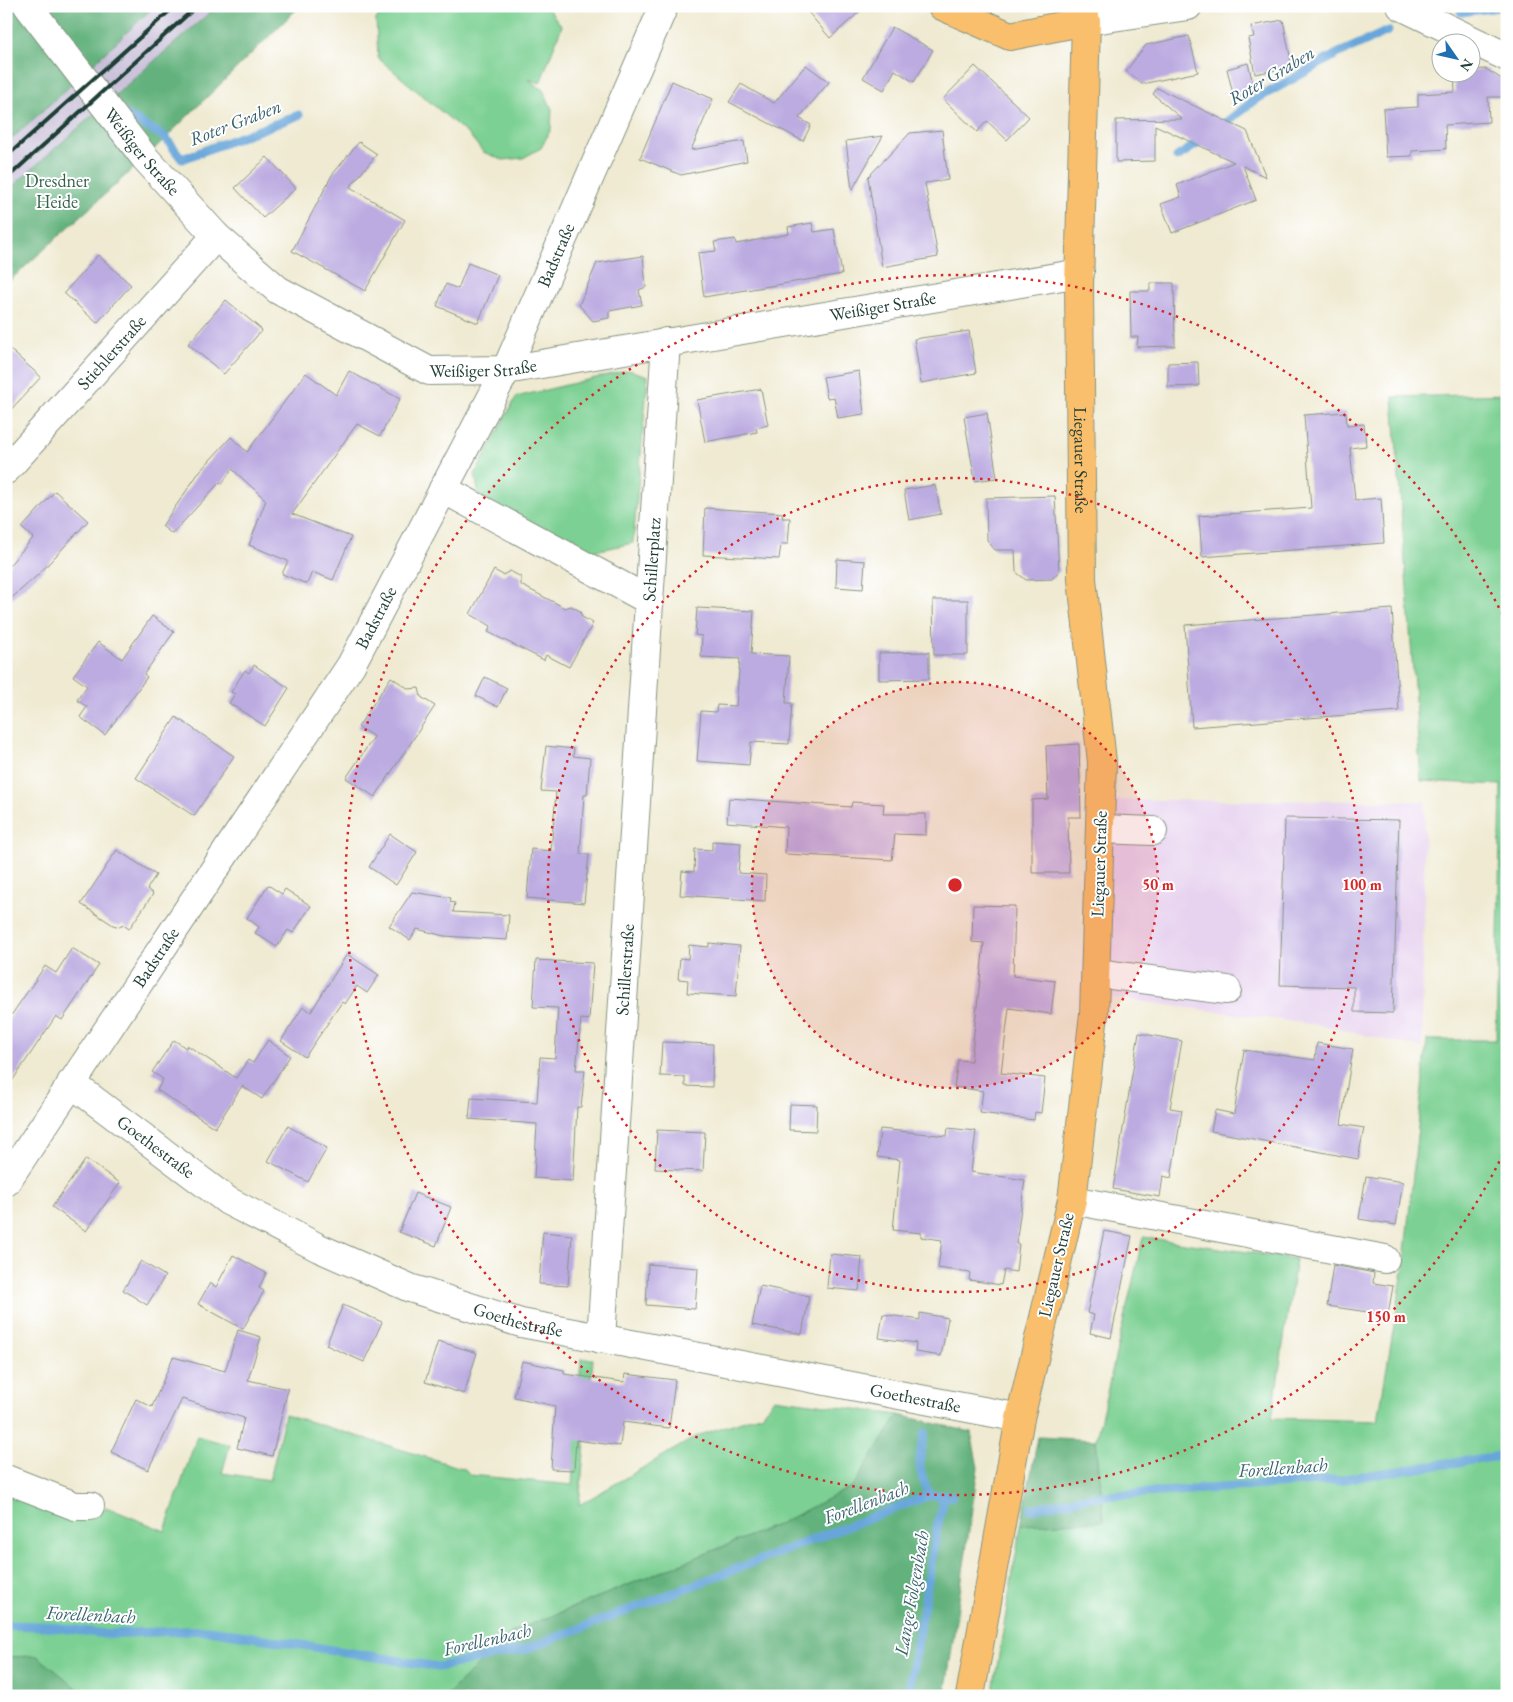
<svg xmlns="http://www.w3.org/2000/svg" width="1513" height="1702" font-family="'EB Garamond',serif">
<rect width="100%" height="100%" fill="#fff"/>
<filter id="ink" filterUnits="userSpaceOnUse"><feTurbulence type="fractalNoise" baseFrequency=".02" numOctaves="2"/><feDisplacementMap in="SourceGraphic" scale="10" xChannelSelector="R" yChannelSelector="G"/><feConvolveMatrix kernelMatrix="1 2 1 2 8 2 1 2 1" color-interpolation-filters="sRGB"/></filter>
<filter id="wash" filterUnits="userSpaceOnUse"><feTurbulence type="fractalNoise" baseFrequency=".0096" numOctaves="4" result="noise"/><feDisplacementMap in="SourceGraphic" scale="20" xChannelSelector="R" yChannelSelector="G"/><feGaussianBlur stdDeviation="1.12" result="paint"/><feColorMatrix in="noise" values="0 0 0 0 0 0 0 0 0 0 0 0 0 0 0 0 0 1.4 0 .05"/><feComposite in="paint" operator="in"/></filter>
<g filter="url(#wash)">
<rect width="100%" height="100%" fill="#efead1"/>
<path fill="#e7d2ef" d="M 1112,800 L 1425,801 L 1422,1048 L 1325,1026 L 1108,997 Z"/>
<path fill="#c8bfd8" d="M 156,6 L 217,6 L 6,192 L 6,144 Z"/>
<path fill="#7bd093" stroke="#4d8664" d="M 391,6 L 546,6 L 562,26 L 540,83 L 528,79 L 543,90 L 552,109 L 551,129 L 541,148 L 523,158 L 503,160 L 483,152 L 470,136 L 378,58 L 376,19 Z
M 629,370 L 648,376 L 633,543 L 585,553 L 479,496 L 475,474 L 516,397 Z
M 1507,394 L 1507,1696 L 992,1696 L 1021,1525 L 1104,1520 L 1096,1440 L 1143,1237 L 1296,1259 L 1272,1418 L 1378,1421 L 1403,1271 L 1427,1040 L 1496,1040 L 1501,785 L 1421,781 L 1393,397 Z
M 581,1359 L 593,1359 L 579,1505 L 699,1435 L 763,1414 L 774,1398 L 899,1415 L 853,1486 L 779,1524 L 512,1632 L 446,1696 L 87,1696 L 37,1656 L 6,1657 L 6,1487 L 85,1517 L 106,1507 L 165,1531 L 197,1436 L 230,1445 L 222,1473 L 270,1480 L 285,1414 L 465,1469 L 470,1475 L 572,1485 Z"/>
<path fill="#64b27d" stroke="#427858" d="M 6,6 L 155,6 L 81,75 L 104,105 L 217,6 L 300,6 L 145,158 L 6,284 L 6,192 L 104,105 L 81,76 L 6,144 Z
M 899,1415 L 971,1432 L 978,1468 L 945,1696 L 446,1696 L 512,1632 L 779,1524 L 853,1486 Z
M 1038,1437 L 1096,1440 L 1104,1521 L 1021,1525 Z
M 37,1656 L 87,1696 L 6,1696 L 6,1657 Z"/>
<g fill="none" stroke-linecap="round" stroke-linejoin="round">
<path stroke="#67a6da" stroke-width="9" d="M 1461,12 L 1505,6
M 123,113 L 165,137 L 182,159 L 299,115
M 1218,129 L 1253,101 L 1339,53 L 1388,31
M 1177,157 L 1206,138
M 925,1433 C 918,1459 917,1471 930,1495
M 1031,1509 L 1088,1497 L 1337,1480 L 1507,1455
M 6,1625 L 45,1626 L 105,1634 L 209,1630 L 438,1667 L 526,1649 L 930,1495 L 952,1496
M 908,1696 L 938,1523 L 945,1496"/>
</g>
<g id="blocks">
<path fill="#bcabe1" d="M 803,6 L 866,6 L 830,38 Z
M 1283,20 L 1292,67 L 1255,74 L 1248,38 L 1254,37 L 1251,26 Z
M 892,27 L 933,50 L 914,82 L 895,70 L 884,90 L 863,78 Z
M 1189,36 L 1198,72 L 1142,84 L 1126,71 L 1146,45 Z
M 1248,63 L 1255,92 L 1234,98 L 1227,69 Z
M 806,65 L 829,82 L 799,118 L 811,125 L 803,141 L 729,102 L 741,84 L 774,103 Z
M 975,66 L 1029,117 L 1007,140 L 987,121 L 977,132 L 943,99 Z
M 1486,69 L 1505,81 L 1505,97 L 1488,97 L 1489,122 L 1445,125 L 1446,149 L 1412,151 L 1412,156 L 1386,157 L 1383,109 L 1418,107 L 1418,94 L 1455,92 L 1454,72 L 1470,72 L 1470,70 Z
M 672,81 L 713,99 L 691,150 L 744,141 L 747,161 L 681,175 L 640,158 Z
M 1157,88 L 1247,131 L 1266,177 L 1243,166 L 1256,200 L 1172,233 L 1161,204 L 1181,197 L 1177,185 L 1234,162 L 1155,125 L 1155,161 L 1116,162 L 1116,120 L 1182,119 L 1153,94 Z
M 942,130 L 948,180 L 925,183 L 938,257 L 882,267 L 868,177 L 910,133 Z
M 883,136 L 852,190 L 846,141 Z
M 359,142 L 377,154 L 350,187 L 405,220 L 365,291 L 292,251 L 332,175 Z
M 267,157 L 296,188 L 263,218 L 235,188 Z
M 812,223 L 814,232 L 834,229 L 842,274 L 704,297 L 698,253 L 716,251 L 714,242 L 735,239 L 736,244 L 789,234 L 788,227 Z
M 98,255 L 131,285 L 97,323 L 64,293 Z
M 643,256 L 646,287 L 639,290 L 642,305 L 609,311 L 609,318 L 593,321 L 579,305 L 597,263 Z
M 468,263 L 498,275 L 478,323 L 437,306 L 446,284 L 458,289 Z
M 1150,283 L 1174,283 L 1175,346 L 1137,347 L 1138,337 L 1131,337 L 1130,291 L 1150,291 Z
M 226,300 L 262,330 L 224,374 L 188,344 Z
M 969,331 L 976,373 L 921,383 L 914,339 Z
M 6,346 L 41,377 L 6,415 Z
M 1198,362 L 1199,386 L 1168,387 L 1168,363 Z
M 349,371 L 400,399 L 380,436 L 357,424 L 292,514 L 351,537 L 333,580 L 312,572 L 307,584 L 282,574 L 288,561 L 249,545 L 266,500 L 232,469 L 222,484 L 220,482 L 172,534 L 162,526 L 200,471 L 231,437 L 247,452 L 306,373 L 336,395 Z
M 859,371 L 864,414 L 838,418 L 834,397 L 827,398 L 823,377 Z
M 761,389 L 768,425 L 756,428 L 757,432 L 705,442 L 697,400 Z
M 1346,412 L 1347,425 L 1364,424 L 1366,446 L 1350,448 L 1355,500 L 1381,498 L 1384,543 L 1202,557 L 1199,516 L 1311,508 L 1304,415 Z
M 987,413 L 997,478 L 975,481 L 964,417 Z
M 935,485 L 941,514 L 909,520 L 904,490 Z
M 55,491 L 88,521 L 40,573 L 6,603 L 6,569 L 33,538 L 22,528 Z
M 1055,496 L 1059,571 L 1052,579 L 1026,580 L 1016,572 L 1015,550 L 995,550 L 987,540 L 986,498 Z
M 705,508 L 783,513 L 782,518 L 790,518 L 788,544 L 781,544 L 779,559 L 703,555 Z
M 837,559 L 865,561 L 863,589 L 836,587 Z
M 494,570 L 503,575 L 510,571 L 521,577 L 521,585 L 565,608 L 571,606 L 580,611 L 582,617 L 593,623 L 569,667 L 546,655 L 544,660 L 488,632 L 491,626 L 470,614 Z
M 933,600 L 968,600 L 968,655 L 934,655 Z
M 697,608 L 754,611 L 751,654 L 789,656 L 786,703 L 792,703 L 789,744 L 751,742 L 749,765 L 697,761 L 701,711 L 716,712 L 717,705 L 736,706 L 740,659 L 701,657 L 702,636 L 695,635 Z
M 1392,609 L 1399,711 L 1192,727 L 1185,625 Z
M 152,616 L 174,632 L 144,674 L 147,677 L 105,735 L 80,717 L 87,707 L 77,700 L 87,686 L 73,676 L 98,642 L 122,659 Z
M 929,652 L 929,679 L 879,680 L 879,653 Z
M 254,665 L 289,688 L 265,726 L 229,703 L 235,694 L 231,692 L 245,670 L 249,673 Z
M 391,677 L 409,689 L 419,688 L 421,697 L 435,706 L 375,797 L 346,778 L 374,737 L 358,727 Z
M 485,677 L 507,688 L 498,707 L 476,696 Z
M 176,717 L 234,756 L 194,816 L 136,778 Z
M 1079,744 L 1081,817 L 1068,817 L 1069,873 L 1032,873 L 1032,800 L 1048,799 L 1046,746 Z
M 546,746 L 574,749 L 573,756 L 590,758 L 587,795 L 584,795 L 580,854 L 589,854 L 584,903 L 527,898 L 531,849 L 551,851 L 556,792 L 541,791 Z
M 729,798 L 851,807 L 852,802 L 884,804 L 883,814 L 926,814 L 926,835 L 895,834 L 892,860 L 785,854 L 786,827 L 727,822 Z
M 1285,818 L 1399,820 L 1393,1013 L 1354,1012 L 1354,987 L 1280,985 Z
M 390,834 L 417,852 L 396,885 L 369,867 Z
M 712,841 L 741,843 L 738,873 L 766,875 L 765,901 L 680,895 L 682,871 L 694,872 L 695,849 L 712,850 Z
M 117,850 L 156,875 L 147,889 L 153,894 L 129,929 L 122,924 L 120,927 L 113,925 L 81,904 Z
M 268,885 L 282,894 L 285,889 L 311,906 L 293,933 L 288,930 L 277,947 L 255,933 L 259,927 L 247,918 Z
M 412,892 L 451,898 L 450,902 L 455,903 L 453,912 L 509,915 L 507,940 L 444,936 L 417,929 L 410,940 L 389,926 Z
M 973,905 L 1015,906 L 1013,976 L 1055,981 L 1051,1014 L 1009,1008 L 1001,1073 L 1045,1078 L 1041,1113 L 1035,1112 L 1034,1120 L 980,1113 L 983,1091 L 954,1087 L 958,1060 L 971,1061 L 984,943 L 972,942 Z
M 709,943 L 740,946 L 736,996 L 687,993 L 688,980 L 678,979 L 680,958 L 688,959 L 689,945 L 709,947 Z
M 72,948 L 99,965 L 62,1020 L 56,1016 L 6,1090 L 6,1023 L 45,966 L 56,973 Z
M 347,954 L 379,975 L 367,993 L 357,986 L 345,1004 L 342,1002 L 305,1057 L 281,1041 L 303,1007 L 311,1012 Z
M 536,960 L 593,963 L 589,1020 L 581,1019 L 576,1070 L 585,1070 L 581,1107 L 577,1107 L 573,1181 L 534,1178 L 537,1124 L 469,1119 L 471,1098 L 537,1102 L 540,1057 L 555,1058 L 558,1008 L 533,1007 Z
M 1139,1033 L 1182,1041 L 1170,1108 L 1182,1110 L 1171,1178 L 1163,1176 L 1160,1197 L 1113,1189 Z
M 174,1040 L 186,1048 L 187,1045 L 236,1078 L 248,1060 L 253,1063 L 268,1040 L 290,1056 L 262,1099 L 242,1086 L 215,1128 L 157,1090 L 163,1079 L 152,1072 Z
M 662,1042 L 713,1044 L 712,1087 L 685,1086 L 685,1077 L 660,1076 Z
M 1317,1043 L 1353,1049 L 1341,1124 L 1364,1128 L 1358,1159 L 1211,1131 L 1215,1110 L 1234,1114 L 1244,1050 L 1315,1060 Z
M 790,1104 L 817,1105 L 816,1131 L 789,1130 Z
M 288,1126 L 327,1148 L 308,1182 L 268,1161 Z
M 948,1128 L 976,1131 L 971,1172 L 1025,1180 L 1016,1244 L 1019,1244 L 1016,1272 L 1004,1270 L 1001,1285 L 969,1280 L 970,1273 L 938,1268 L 942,1240 L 921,1237 L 921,1233 L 893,1230 L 900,1160 L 877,1157 L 880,1129 L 947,1136 Z
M 657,1130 L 705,1132 L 703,1171 L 655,1169 Z
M 86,1159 L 120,1183 L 86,1231 L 52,1207 Z
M 1366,1176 L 1403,1182 L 1396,1225 L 1359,1219 Z
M 415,1193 L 451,1207 L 436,1246 L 399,1232 Z
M 1104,1231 L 1132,1236 L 1111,1338 L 1090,1333 L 1094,1315 L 1087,1313 Z
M 543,1232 L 572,1235 L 568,1286 L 539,1284 Z
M 830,1254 L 862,1257 L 859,1291 L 827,1288 Z
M 233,1255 L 266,1273 L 259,1288 L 264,1291 L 243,1329 L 198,1304 L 210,1283 L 216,1287 Z
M 141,1261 L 165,1276 L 147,1305 L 123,1290 Z
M 648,1264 L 698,1268 L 695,1309 L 646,1305 Z
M 1333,1265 L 1374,1273 L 1373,1283 L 1393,1286 L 1388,1315 L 1327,1306 Z
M 760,1286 L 809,1296 L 802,1334 L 752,1325 Z
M 343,1305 L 382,1322 L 364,1362 L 326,1345 Z
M 920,1313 L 948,1318 L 941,1356 L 915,1352 L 916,1343 L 879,1338 L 883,1314 L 920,1320 Z
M 238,1330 L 261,1337 L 248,1380 L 288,1389 L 272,1456 L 237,1448 L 244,1418 L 182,1399 L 148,1470 L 111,1452 L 136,1399 L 152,1407 L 173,1357 L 225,1371 Z
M 438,1341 L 477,1353 L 464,1394 L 425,1382 Z
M 522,1361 L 564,1370 L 564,1374 L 624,1382 L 625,1374 L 675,1380 L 669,1428 L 623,1422 L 620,1446 L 576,1440 L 574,1470 L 551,1469 L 555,1406 L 514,1397 Z"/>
</g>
</g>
<g filter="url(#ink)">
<use href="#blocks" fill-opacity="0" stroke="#879482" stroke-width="1"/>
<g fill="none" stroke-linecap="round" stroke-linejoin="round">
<defs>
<g id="minor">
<path id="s1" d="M 28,6 L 145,158 L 216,236 L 278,290 L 429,371 L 506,370 L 1080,273"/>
<path d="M 1086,6 L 1086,21 L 1188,6"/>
<path d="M 1401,6 L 1507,57"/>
<path id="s2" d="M 6,470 L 216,236"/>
<path d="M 443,489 L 650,601"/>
<path d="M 1100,829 L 1153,831"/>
<path d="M 1096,973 L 1227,990"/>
<path id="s3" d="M 71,1083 L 228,1201 L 319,1248 L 410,1288 L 521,1323 L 1020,1418"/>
<path id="s4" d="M 6,1182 L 351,665 L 506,370 L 664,6"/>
<path d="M 1072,1200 L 1385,1259"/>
<path id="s5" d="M 601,1339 L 666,342"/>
<path d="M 6,1479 L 75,1506 L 90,1506"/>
</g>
<g id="major">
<path id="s6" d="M 942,6 L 1010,36 L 1086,21 L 1079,286 L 1082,579 L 1102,762 L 1094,1014 L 1072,1200 L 1020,1418 L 970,1696"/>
</g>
</defs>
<use href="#minor" stroke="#879482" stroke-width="30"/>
<use href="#major" stroke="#879482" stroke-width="30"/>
<use href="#minor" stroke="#fff" stroke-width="28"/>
<use href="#major" stroke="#f9bf6d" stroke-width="28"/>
<path stroke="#1f3d34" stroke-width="4" d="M 6,157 L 175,6
M 6,179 L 197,6"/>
</g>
</g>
<circle cx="955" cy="885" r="203" fill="#d62828" fill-opacity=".12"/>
<g fill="none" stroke="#d62828" stroke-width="2.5" stroke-dasharray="2.5 5">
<circle cx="955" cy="885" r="203"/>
<circle cx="955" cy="885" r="407"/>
<path d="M1506 1148A610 610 0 1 1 1506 622"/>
</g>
<g text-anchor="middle" stroke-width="4" stroke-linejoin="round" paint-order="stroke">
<g font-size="18" fill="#1f3d34" stroke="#fff">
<text dy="6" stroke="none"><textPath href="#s1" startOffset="185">Weißiger Straße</textPath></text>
<text dy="6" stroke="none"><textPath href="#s4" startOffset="1080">Badstraße</textPath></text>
<text dy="6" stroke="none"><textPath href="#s1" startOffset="1010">Weißiger Straße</textPath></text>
<text dy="6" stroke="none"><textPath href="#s2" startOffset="158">Stiehlerstraße</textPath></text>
<text dy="6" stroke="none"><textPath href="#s1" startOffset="605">Weißiger Straße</textPath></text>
<text dy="6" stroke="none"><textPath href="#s6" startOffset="591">Liegauer Straße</textPath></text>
<text dy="6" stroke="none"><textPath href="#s5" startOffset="781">Schillerplatz</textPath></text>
<text dy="6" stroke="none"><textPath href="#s4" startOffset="675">Badstraße</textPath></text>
<text transform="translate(1099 864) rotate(-88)" y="6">Liegauer Straße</text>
<text dy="6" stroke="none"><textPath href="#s4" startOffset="270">Badstraße</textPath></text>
<text dy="6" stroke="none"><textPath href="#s5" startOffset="370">Schillerstraße</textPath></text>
<text dy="6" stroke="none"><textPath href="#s3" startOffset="106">Goethestraße</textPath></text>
<text transform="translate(1056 1265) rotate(-77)" y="6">Liegauer Straße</text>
<text dy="6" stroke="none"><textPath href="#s3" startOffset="511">Goethestraße</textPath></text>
<text dy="6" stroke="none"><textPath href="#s3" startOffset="916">Goethestraße</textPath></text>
</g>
<g font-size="18" fill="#36624c" stroke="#fff">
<text x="57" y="187">Dresdner<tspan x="57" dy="21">Heide</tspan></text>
</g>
<g font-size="19" font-style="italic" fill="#38626e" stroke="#fff">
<text transform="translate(1271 75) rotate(-31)" y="7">Roter Graben</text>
<text transform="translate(235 122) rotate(-21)" y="7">Roter Graben</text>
<text transform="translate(1283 1467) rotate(-4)" y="7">Forellenbach</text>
<text transform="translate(866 1502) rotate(-21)" y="7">Forellenbach</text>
<text transform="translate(911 1593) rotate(-80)" y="7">Lange Folgenbach</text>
<text transform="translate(91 1614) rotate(3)" y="7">Forellenbach</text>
<text transform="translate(487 1639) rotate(-13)" y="7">Forellenbach</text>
</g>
</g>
<circle cx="955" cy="885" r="8" fill="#d62828" stroke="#fff" stroke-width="2.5"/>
<g font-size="15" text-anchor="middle" font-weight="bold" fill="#d62828" stroke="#fff" stroke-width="4" stroke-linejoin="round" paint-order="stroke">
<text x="1158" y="890">50 m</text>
<text x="1362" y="890">100 m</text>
<text x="1386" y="1322">150 m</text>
</g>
<rect width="1513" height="1702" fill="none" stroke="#fff" stroke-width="25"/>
<g transform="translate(1456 58) rotate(124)"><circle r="24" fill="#ffffff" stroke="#a5b1ae"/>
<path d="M0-4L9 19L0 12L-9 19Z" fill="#1f6fb2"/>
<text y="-8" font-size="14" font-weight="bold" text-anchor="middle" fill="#1f3d34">N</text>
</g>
</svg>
